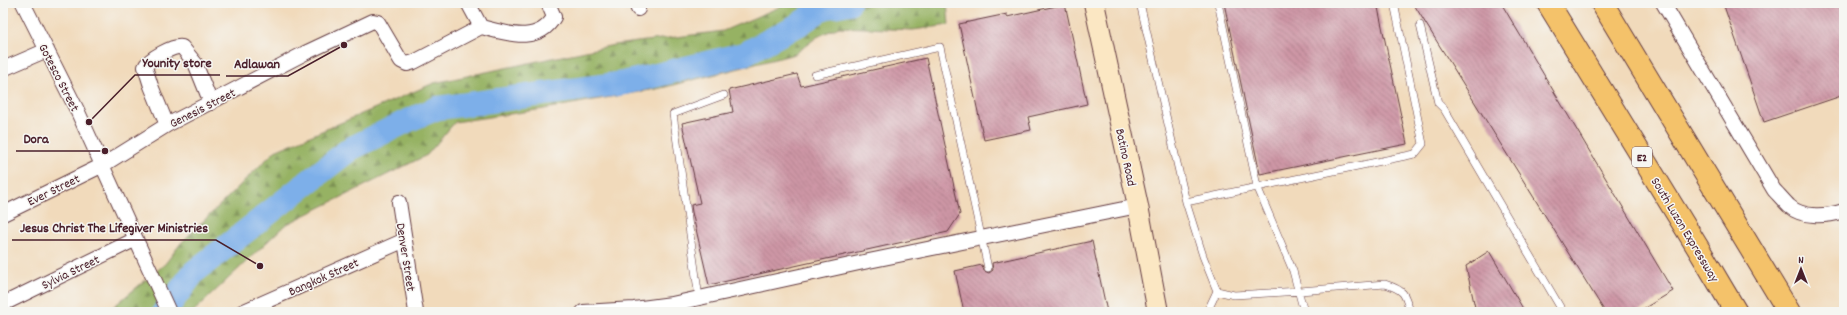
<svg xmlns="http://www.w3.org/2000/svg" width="1847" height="315" font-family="Dekko,sans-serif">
<defs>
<pattern id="forest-firs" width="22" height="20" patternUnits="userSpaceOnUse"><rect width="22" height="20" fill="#96b264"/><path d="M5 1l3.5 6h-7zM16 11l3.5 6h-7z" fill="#7c9053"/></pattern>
<pattern id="building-back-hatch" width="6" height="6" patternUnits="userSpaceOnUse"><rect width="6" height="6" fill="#ce96a6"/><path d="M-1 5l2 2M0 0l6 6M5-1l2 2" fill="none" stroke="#a97a87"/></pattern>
</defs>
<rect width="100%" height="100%" fill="#f6f6f2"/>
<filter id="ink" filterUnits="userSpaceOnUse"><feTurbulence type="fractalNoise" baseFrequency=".025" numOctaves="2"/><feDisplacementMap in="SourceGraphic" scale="8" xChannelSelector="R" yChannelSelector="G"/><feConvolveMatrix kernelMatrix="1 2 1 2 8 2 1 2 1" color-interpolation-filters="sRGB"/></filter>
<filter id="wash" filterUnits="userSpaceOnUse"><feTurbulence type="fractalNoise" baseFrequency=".012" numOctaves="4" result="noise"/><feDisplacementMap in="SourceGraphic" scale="16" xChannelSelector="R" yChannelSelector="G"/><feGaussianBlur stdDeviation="0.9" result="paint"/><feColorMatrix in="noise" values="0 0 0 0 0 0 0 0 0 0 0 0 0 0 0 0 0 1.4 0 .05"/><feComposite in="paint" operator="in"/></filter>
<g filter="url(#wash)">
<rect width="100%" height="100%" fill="#f1dabb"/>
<path fill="url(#forest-firs)" stroke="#706848" d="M 789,3 L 947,3 L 949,25 L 913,30 L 839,27 L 817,37 L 795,54 L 661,88 L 544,109 L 455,122 L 427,155 L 285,225 L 193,312 L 107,312 L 165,264 L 181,243 L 275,151 L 434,83 L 614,45 L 723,31 Z"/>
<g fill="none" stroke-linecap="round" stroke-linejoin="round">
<path stroke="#7dafe9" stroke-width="24" d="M 164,312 L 194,272 L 350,149 L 409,120 L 438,108 L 624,83 L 744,54 L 798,25 L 823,8 L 849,3"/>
</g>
<g id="blocks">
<path fill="url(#building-back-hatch)" d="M 1224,3 L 1377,3 L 1407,144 L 1260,174 Z
M 1413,3 L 1501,3 L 1673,291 L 1638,312 L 1605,312 Z
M 1723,3 L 1844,3 L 1844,95 L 1764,122 Z
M 1065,4 L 1087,104 L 1028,117 L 1031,130 L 984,140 L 959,24 L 1007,14 L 1007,17 Z
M 926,58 L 960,214 L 948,232 L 709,285 L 692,212 L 691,205 L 700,203 L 682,123 L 733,112 L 729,90 L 797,74 L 801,86 Z
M 1092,241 L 1107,312 L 964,312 L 955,271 L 982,265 L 984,271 L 989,273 L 993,270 L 992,263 Z
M 1489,251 L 1525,312 L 1476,312 L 1466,266 Z"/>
</g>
</g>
<g filter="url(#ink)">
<use href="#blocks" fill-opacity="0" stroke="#633b41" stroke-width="1"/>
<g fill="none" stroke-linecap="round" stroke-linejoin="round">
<defs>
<path id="lane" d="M 1140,3 L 1186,202 L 1203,256 L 1217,291 L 1208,310 L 1208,312
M 1218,3 L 1257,186 L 1293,271 L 1304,312
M 1420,25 L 1438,103 L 1444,109 L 1563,312
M 815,75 L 940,47 L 988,268
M 1186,202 L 1415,154 L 1423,144 L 1394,3
M 1217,291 L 1234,295 L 1300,291 L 1385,284 C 1404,290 1405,293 1410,312
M 699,298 L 673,114 L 724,95"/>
<path id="street" d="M 23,3 L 77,110 L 169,312
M 468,3 L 481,27
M 636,3 L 638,9
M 1663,3 L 1774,190 C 1779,195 1784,201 1789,206 C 1803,219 1828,216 1844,211
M 481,27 C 506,33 538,45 554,17 L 548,3
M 3,69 L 47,50
M 167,125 L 151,86 L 145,67 C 148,59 174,45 182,47 L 195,63 L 211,103
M 399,202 L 416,312
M 3,214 L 103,165 L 167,125 L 305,53 L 373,21 L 378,22 L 401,61 L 407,64 L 414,62 L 481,27
M 3,304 L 136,239
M 242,312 L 405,240
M 583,312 L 634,309 L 672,304 L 859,263 L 1138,206"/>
<path id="secondary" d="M 1094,3 L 1138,206 L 1158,312"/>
<path id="highway" d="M 1548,3 L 1698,248 L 1736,312
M 1602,3 L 1789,312"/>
</defs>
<use href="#lane" stroke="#633b41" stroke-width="8"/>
<use href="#street" stroke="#633b41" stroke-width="16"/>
<use href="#secondary" stroke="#633b41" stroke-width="22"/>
<use href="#highway" stroke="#633b41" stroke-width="24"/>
<use href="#lane" stroke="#fff" stroke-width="7"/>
<use href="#street" stroke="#fff" stroke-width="14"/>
<use href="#secondary" stroke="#fbe7c3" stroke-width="20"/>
<use href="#highway" stroke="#f4c26a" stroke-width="22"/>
</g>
</g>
<g text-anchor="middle" stroke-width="3" stroke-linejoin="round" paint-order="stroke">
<rect fill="#f6f6f2" stroke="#7e6067" stroke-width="1" x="1632" y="147" width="20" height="20" rx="3"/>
<g font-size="12" font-weight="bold" fill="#4a1f2b">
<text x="1642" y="161">E2</text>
</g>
<g font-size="13" fill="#4a1f2b" stroke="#f6f6f2">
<text transform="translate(60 77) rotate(63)" y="5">Gotesco Street</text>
<text transform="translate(202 107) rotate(-27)" y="5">Genesis Street</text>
<text transform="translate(1127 157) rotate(78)" y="5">Batino Road</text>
<text transform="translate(53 189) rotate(-26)" y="5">Ever Street</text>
<text transform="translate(1686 229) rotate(59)" y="5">South Luzon Expressway</text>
<text transform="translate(407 257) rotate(81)" y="5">Denver Street</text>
<text transform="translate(70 271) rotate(-26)" y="5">Sylvia Street</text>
<text transform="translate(323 276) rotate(-24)" y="5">Bangkok Street</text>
</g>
</g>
<path fill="none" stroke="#4a1f2b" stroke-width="1.5" d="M89 122L135 75H220M344 45L288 76H226M105 151L57 151H16M260 266L216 240H12"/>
<g fill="#4a1f2b" stroke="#f6f6f2" stroke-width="1.5">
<circle cx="89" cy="122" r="4"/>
<circle cx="344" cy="45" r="4"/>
<circle cx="105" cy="151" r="4"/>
<circle cx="260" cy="266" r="4"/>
</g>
<g font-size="14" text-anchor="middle" font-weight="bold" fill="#4a1f2b" stroke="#f6f6f2" stroke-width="3" stroke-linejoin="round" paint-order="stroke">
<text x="177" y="67">Younity store</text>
<text x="257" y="68">Adlawan</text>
<text x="36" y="143">Dora</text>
<text x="114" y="232">Jesus Christ The Lifegiver Ministries</text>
</g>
<rect width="1847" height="315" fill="none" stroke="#f6f6f2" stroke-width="16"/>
<g transform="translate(1801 269)" stroke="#f6f6f2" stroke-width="3" paint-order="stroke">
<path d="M0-3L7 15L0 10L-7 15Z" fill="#4a1f2b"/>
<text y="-6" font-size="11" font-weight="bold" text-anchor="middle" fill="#4a1f2b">N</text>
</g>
</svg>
